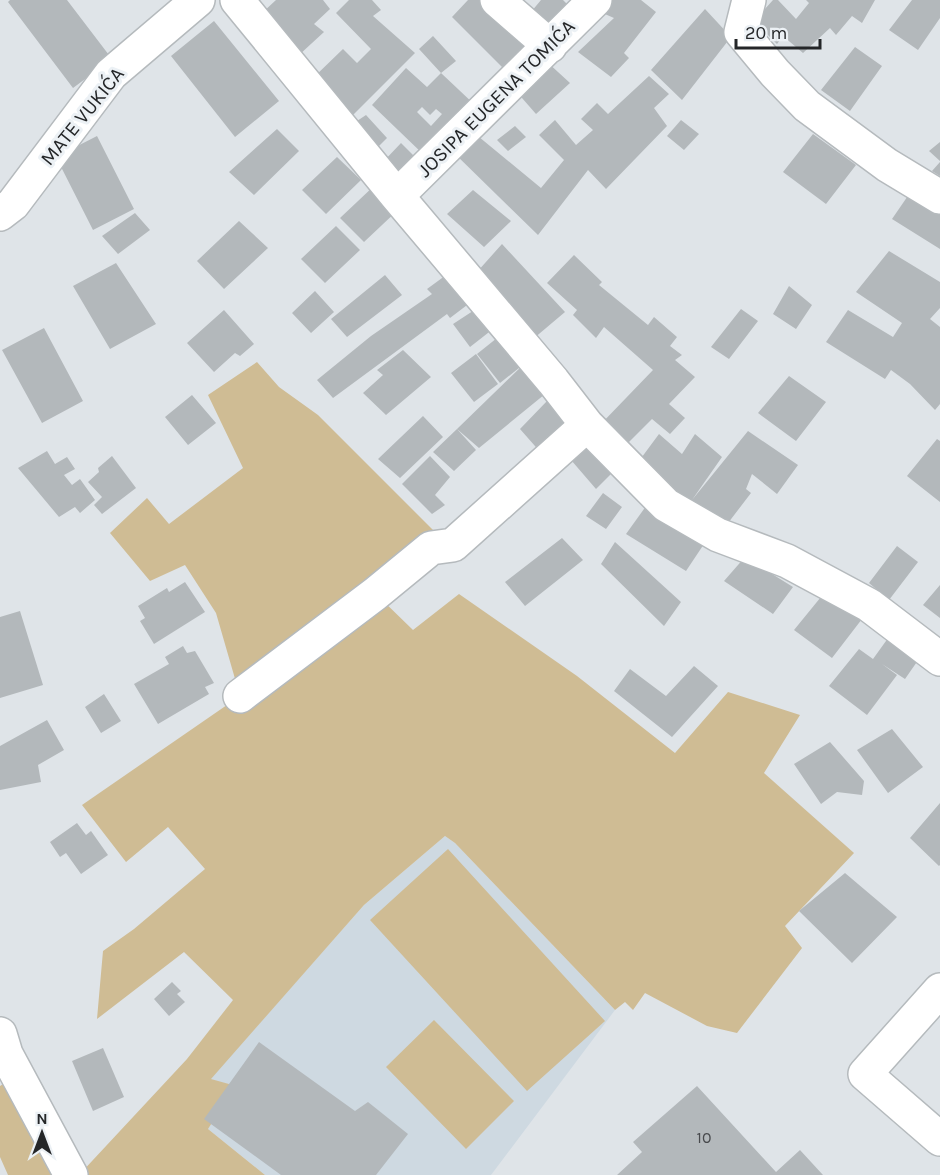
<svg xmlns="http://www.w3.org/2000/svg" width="940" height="1175" font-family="Karla,sans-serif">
<rect width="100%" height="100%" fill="#dfe4e8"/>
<path fill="#ced9e1" d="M 445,836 L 455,843 L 615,1010 L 491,1175 L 265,1175 L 208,1129 L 236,1087 L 210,1079 L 364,905 Z"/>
<path fill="#cfbc94" d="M 257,362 L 279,387 L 318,415 L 440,537 L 376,594 L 413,630 L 459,594 L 577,676 L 675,753 L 728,692 L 800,715 L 764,773 L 854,853 L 785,926 L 802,948 L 737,1033 L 707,1026 L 645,993 L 633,1010 L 625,1002 L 615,1010 L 455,843 L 445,836 L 364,905 L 211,1079 L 236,1086 L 208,1129 L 265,1175 L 79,1175 L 187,1059 L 233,1000 L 184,952 L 97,1019 L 103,951 L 134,929 L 205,869 L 168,827 L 126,862 L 82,805 L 240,696 L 216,613 L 185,565 L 150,581 L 110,533 L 147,498 L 169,524 L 243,468 L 208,395 Z
M 448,849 L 605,1021 L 527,1091 L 370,920 Z
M 434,1020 L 514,1101 L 466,1149 L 386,1067 Z
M 17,1075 L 71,1175 L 8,1175 L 0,1157 L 0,1086 Z"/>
<path fill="#b3b8bb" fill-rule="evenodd" d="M 10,0 L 67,0 L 112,59 L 73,88 L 8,2 Z
M 276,0 L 323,0 L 330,9 L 314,24 L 324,32 L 299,55 L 262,13 Z
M 349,0 L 372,0 L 381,10 L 373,16 L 415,53 L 349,119 L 312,79 L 343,49 L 357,63 L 371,49 L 336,13 Z
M 468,0 L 490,0 L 534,44 L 508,73 L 452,17 Z
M 541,0 L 563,0 L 572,9 L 548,30 L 531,12 Z
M 606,0 L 641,0 L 656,12 L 624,53 L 629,58 L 611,77 L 578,52 L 614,18 L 598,11 Z
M 773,0 L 778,0 L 796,19 L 809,3 L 806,0 L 875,0 L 862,23 L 852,16 L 836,35 L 830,28 L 803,53 L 783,36 L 777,44 L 754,21 Z
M 912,0 L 940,0 L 940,18 L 918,50 L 889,30 Z
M 705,9 L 731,37 L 682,100 L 651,70 Z
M 214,21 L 279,101 L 235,137 L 171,56 Z
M 433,36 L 456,61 L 441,73 L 419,49 Z
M 855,47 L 882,66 L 850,111 L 821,90 Z
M 546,61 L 570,83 L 536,114 L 515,90 Z
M 406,68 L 427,87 L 441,73 L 476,106 L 424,155 L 372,105 ZM 422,107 L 430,115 L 436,109 L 442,114 L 431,126 L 417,112 Z
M 649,76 L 669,94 L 654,108 L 667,126 L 606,189 L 588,170 L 538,235 L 451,150 L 473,132 L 541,188 L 564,160 L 539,135 L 555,120 L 576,145 L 593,130 L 581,119 L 597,103 L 608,114 Z
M 366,115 L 387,138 L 371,154 L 348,127 Z
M 681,120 L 699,134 L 684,150 L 667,136 Z
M 515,126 L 526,137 L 508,151 L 497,140 Z
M 277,129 L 299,151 L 254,195 L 229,172 Z
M 813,134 L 856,165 L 826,204 L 783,172 Z
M 97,136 L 134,209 L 93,230 L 56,157 Z
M 940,142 L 940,161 L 929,151 Z
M 401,143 L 419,161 L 401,178 L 383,162 Z
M 337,157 L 361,180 L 326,214 L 302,190 Z
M 940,162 L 940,176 L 932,171 Z
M 375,185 L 399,209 L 364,242 L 340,218 Z
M 914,187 L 940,203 L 940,249 L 892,219 Z
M 473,190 L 511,221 L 484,247 L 447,214 Z
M 135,213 L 150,230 L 118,254 L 102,236 Z
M 239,221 L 268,248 L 224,289 L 197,261 Z
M 336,226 L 360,250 L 325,283 L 301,259 Z
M 502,244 L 565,312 L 533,339 L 477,272 Z
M 889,251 L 940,282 L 940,308 L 930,319 L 940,327 L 940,404 L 935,410 L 910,384 L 891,370 L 885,379 L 826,342 L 848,310 L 893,337 L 902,323 L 856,292 Z
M 574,255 L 602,282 L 599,285 L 648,325 L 654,317 L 677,337 L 670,346 L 682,355 L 675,360 L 695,377 L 669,404 L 685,418 L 670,434 L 652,419 L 622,449 L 599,426 L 653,370 L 604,327 L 596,338 L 573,315 L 577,310 L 547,283 Z
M 116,263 L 156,324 L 110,349 L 73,286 Z
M 453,270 L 475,299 L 450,318 L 447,314 L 333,398 L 317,380 L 371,336 L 432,294 L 427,289 Z
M 385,275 L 402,295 L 347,337 L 331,319 Z
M 789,286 L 812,305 L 796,329 L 773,314 Z
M 315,291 L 334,312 L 311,333 L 292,313 Z
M 476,309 L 493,329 L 470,347 L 453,324 Z
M 741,309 L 758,321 L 729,359 L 711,347 Z
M 224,310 L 254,344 L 240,356 L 235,353 L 214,372 L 187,343 Z
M 44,328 L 83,401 L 42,423 L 2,350 Z
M 502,334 L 524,364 L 500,383 L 477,354 Z
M 403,350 L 431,377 L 386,415 L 363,393 L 383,375 L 377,370 Z
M 476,354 L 498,384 L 474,402 L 451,373 Z
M 524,364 L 550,390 L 479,448 L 457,429 Z
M 789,376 L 826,402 L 796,441 L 758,413 Z
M 192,395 L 216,423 L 188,445 L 165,417 Z
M 547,401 L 575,428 L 542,454 L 520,429 Z
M 423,416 L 443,437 L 400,478 L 378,459 Z
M 457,429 L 476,450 L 454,471 L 433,452 Z
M 748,431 L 798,465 L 777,494 L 752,474 L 746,489 L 751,493 L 725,527 L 687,506 L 639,461 L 659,434 L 682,454 L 695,434 L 722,457 L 692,500 Z
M 585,436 L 615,470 L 596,489 L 565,453 Z
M 937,439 L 940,441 L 940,502 L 907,476 Z
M 47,451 L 55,464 L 67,457 L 75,469 L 64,475 L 72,485 L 80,479 L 95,500 L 80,513 L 75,507 L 59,517 L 18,468 Z
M 112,456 L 136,488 L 102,514 L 94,505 L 102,497 L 88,482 L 99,472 L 98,468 Z
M 430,456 L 450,477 L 435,495 L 445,505 L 432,514 L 402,484 Z
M 603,493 L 622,507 L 606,529 L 586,516 Z
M 649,502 L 708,538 L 686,571 L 626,534 Z
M 562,538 L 583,560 L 525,606 L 505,582 Z
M 615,542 L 681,602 L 664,626 L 601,564 Z
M 897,546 L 918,562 L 889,600 L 869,583 Z
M 745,557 L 793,587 L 773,614 L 724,581 Z
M 185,582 L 205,612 L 154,644 L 140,621 L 145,618 L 138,606 L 167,588 L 169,592 Z
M 940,585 L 940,618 L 923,605 Z
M 825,592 L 862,619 L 832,658 L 794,630 Z
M 20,611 L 43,685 L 0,698 L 0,617 Z
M 891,634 L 921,656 L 905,679 L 882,664 L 897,675 L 867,715 L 829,686 L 859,649 L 873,659 Z
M 183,646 L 187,653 L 195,651 L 214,683 L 205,687 L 209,694 L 158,724 L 134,684 L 169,664 L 165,657 Z
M 694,666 L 718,686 L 672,737 L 614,691 L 630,669 L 666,696 Z
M 104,694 L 121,721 L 101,733 L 85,707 Z
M 47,720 L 64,750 L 38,765 L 41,782 L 0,790 L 0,746 Z
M 892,729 L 923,767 L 888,793 L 857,750 Z
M 830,742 L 864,781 L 862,795 L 837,792 L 821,804 L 794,764 Z
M 940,803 L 940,865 L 939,866 L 910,838 Z
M 77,823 L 86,835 L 91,831 L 108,855 L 81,874 L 66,853 L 60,857 L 50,842 Z
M 845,873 L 897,917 L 852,963 L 799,911 Z
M 172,982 L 181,991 L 177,994 L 185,1002 L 169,1016 L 154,999 Z
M 259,1042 L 355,1111 L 368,1102 L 408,1134 L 376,1175 L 281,1175 L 204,1119 Z
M 103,1048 L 124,1097 L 93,1111 L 72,1061 Z
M 697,1086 L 776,1172 L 800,1150 L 823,1175 L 617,1175 L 642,1152 L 633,1142 Z"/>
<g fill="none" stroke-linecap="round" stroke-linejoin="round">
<defs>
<path id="minor" d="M 237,0 L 397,196 L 553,381 L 587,425 L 666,505 L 718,535 L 787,561 L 869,605 L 940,659
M 497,0 L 550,46
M 749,0 L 741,32 L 775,73 L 807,106 L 887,165 L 940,197
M 397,196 L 595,0
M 0,214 L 13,204 L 111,74 L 198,0
M 240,696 L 375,594 L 431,548 L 453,545 L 587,425
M 940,990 L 865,1074 L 940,1139
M 0,1034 L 6,1054 L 71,1175"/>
</defs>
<use href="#minor" stroke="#b5babd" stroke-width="36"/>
<use href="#minor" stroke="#fff" stroke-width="33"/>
</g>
<g text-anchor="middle" stroke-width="6" stroke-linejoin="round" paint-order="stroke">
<g font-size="16" fill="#484a4d">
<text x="704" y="1143">10</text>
</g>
<g font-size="20" fill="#242628" stroke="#ecf1f5">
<text transform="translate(496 98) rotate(-45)" y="7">JOSIPA EUGENA TOMIĆA</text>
<text transform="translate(82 116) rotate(-51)" y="7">MATE VUKIĆA</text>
</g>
</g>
<g transform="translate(42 1133)" stroke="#ecf1f5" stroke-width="4.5" paint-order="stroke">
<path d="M0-4.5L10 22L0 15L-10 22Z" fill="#242628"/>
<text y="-9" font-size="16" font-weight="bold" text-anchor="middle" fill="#242628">N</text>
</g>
<path d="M736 39v9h84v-9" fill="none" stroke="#242628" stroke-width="3"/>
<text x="745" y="39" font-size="18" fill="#242628" stroke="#ecf1f5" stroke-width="4.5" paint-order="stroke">20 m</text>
</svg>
